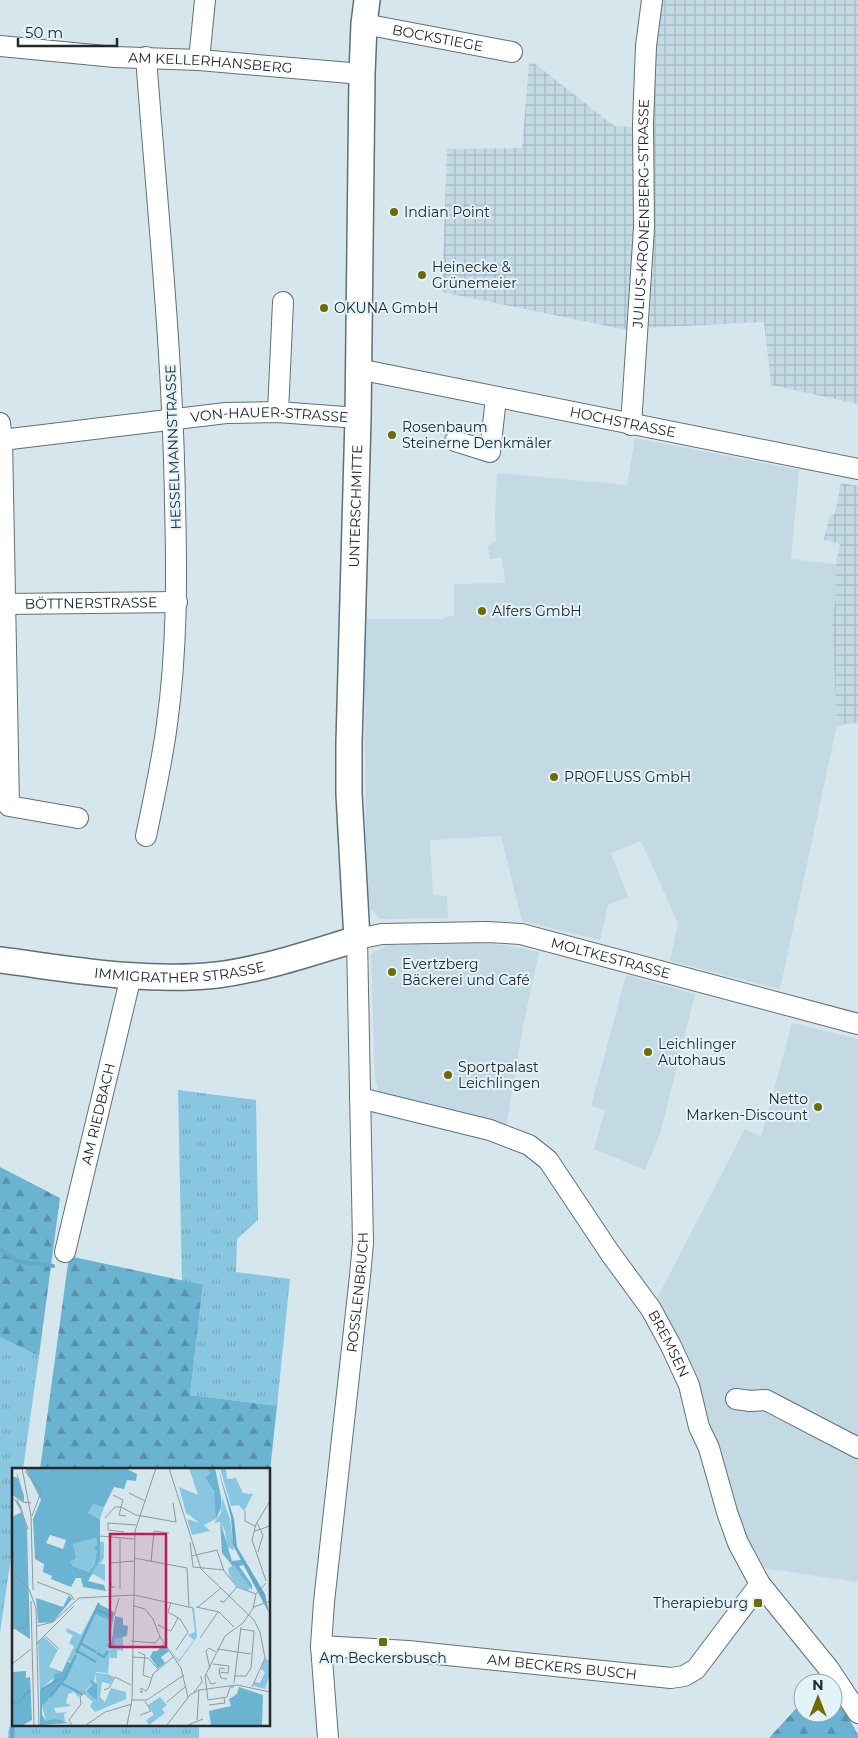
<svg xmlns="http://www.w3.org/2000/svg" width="858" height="1738" font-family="Montserrat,sans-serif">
<defs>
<pattern id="industrial-grid" width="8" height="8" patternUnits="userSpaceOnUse" patternTransform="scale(1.25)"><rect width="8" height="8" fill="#c3d9e4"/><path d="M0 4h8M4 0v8" fill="none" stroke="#a7bac4"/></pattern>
<pattern id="grass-tufts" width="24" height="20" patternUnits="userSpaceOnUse" patternTransform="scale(1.25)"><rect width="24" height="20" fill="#89c6e0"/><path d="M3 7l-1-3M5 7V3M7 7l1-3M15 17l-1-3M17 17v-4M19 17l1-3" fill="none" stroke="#76aac0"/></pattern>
<pattern id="forest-firs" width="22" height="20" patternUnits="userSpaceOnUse" patternTransform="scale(1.25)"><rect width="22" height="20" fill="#6ab3d1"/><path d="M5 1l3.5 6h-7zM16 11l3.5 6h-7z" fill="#5792aa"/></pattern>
</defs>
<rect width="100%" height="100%" fill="#d6e6ed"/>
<path fill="#c3d9e4" d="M 635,438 L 799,470 L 791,559 L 836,564 L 836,596 L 832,621 L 837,725 L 780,989 L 670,961 L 678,923 L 641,841 L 611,853 L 628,897 L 608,905 L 600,940 L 522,921 L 501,836 L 430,840 L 433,895 L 447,896 L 448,918 L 380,919 L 370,908 L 366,840 L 364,619 L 442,619 L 454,615 L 454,584 L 505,583 L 502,558 L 490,559 L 488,546 L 496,541 L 495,516 L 497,473 L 627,485 Z
M 467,942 L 505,945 L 539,952 L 523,1026 L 506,1128 L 380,1098 L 375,1077 L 371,954 L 387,945 Z
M 626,975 L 695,994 L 661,1131 L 645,1170 L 594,1149 L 605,1110 L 591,1106 Z
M 792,1023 L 858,1039 L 858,1582 L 757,1567 L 653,1306 L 745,1129 L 761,1137 Z"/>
<path fill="url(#industrial-grid)" d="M 659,0 L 858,0 L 858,404 L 771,385 L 764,322 L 622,329 L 442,292 L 447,149 L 522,148 L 529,64 L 534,63 L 614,126 L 651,128 L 652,59 Z
M 841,483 L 858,486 L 858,723 L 837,725 L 832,621 L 836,596 L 836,564 L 840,544 L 824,540 L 829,517 L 835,514 Z"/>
<path fill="url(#grass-tufts)" d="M 178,1090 L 256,1100 L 258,1220 L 237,1239 L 236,1272 L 290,1279 L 277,1406 L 190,1395 L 203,1286 L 182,1281 Z
M 0,1337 L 39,1356 L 23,1469 L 14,1469 L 14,1536 L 0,1633 Z
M 20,1724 L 199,1724 L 199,1738 L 8,1738 L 9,1727 L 18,1727 Z"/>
<path fill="url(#forest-firs)" d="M 0,1167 L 60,1198 L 39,1356 L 0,1337 Z
M 69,1256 L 203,1285 L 190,1395 L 277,1406 L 269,1480 L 269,1469 L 40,1469 Z
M 833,1696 L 837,1697 L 858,1735 L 858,1738 L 769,1738 L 803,1701 L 803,1713 L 833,1713 Z"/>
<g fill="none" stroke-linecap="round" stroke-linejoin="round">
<path stroke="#62aac8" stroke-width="4" d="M 0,1249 L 17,1261 L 53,1266
M 12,1738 L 14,1708"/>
<defs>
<g id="minor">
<path id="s1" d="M 364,24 L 512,52"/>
<path id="s2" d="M 0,46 L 115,57 L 199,60 L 362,74"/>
<path d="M 199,60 L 205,0"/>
<path id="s3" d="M 358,369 L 858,469"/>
<path d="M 278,412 L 283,302"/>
<path d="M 0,423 L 2,440 L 9,806 L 78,818"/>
<path id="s4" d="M 631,425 L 644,228 L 643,123 L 646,46 L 652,0"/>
<path id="s5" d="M 2,440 L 226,413 L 278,412 L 358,418"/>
<path d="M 455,441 L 490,452 L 496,398"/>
<path id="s6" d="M 5,604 L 177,602"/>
<path d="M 146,836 C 154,798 162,762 167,724 C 177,651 177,578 175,504 C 173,354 157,206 146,57"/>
<path id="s7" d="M 360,1098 L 490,1130 L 529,1145 L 548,1160 L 610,1253 L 651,1309 L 671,1346 L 689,1385 L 699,1427 L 709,1448 L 727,1512 L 738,1543 L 760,1584 L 829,1669 L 858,1713"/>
<path id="s8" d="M 65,1252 L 131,976"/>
<path d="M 736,1399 L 750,1401 L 766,1400 L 858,1448"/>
<path id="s9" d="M 321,1646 L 408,1651 L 671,1678 L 684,1676 L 696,1669 L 760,1584"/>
<path id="s10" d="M 328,1738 L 321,1646 L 324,1602 L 360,1276 L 363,1243 L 357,939 L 382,934 L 487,932 L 521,934 L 858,1024"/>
</g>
<g id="major">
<path id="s11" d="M 0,960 C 71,969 145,983 217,975 C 264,969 311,953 357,939 L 349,794 L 349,743 L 358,418 L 362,74 L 364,24 L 367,0"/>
</g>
</defs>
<use href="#minor" stroke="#627076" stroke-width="22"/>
<use href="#major" stroke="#627076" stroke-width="28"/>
<use href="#minor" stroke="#fff" stroke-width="20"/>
<use href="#major" stroke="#fff" stroke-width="25"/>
</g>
<g fill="#716a04" stroke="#e3f3fa" stroke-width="2">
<circle cx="394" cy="212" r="5"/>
<circle cx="422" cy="275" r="5"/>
<circle cx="324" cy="308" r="5"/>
<circle cx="392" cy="435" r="5"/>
<circle cx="482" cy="611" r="5"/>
<circle cx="554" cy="777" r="5"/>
<circle cx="392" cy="972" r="5"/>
<circle cx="648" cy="1052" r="5"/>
<circle cx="448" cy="1075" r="5"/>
<circle cx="818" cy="1107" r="5"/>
<rect x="753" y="1598" width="10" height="10" rx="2.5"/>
<rect x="378" y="1637" width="10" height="10" rx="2.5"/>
</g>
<g text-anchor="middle" stroke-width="4" stroke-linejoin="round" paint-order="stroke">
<g font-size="14" fill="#22282b" stroke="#e3f3fa">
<text dy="5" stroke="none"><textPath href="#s1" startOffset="75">BOCKSTIEGE</textPath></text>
<text dy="5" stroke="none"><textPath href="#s2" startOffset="211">AM KELLERHANSBERG</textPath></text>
<text dy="5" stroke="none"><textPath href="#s4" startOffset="212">JULIUS-KRONENBERG-STRASSE</textPath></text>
<text dy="5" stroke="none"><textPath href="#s5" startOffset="269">VON-HAUER-STRASSE</textPath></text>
<text dy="5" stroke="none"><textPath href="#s3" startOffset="270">HOCHSTRASSE</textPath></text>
<text transform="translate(173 447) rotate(-92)" y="5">HESSELMANNSTRASSE</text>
<text dy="5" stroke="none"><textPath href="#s11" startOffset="796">UNTERSCHMITTE</textPath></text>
<text dy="5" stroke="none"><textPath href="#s6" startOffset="86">BÖTTNERSTRASSE</textPath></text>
<text dy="5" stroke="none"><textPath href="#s10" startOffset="1059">MOLTKESTRASSE</textPath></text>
<text dy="5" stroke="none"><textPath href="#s11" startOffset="181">IMMIGRATHER STRASSE</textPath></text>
<text dy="5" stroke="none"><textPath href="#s8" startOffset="142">AM RIEDBACH</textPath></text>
<text dy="5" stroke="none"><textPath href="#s10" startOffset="448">ROSSLENBRUCH</textPath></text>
<text dy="5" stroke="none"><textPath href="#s7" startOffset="420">BREMSEN</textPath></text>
<text dy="5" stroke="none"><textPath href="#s9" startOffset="242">AM BECKERS BUSCH</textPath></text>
</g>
<g font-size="14" fill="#22282b" stroke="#e3f3fa" text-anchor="start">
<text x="404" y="217">Indian Point</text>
<text x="432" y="272">Heinecke &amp;<tspan x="432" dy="16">Grünemeier</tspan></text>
<text x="334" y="313">OKUNA GmbH</text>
<text x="402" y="432">Rosenbaum<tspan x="402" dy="16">Steinerne Denkmäler</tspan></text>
<text x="492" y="616">Alfers GmbH</text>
<text x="564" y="782">PROFLUSS GmbH</text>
<text x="402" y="969">Evertzberg<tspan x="402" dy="16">Bäckerei und Café</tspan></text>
<text x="658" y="1049">Leichlinger<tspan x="658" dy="16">Autohaus</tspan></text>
<text x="458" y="1072">Sportpalast<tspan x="458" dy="16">Leichlingen</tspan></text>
<text x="808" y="1104" text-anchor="end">Netto<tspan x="808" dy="16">Marken-Discount</tspan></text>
<text x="748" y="1608" text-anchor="end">Therapieburg</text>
<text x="383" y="1663" text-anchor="middle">Am Beckersbusch</text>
</g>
</g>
<g transform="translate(12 1468)">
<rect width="258" height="258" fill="#d6e6ed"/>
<path d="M 177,0 L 196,0 L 198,6 L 193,9 L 200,18 L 206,38 L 204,51 L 192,57 L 198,63 L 180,67 L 175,51 L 188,55 L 174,45 L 167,19 L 186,27 ZM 208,0 L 214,0 L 215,11 L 224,10 L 231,25 L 241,26 L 232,43 L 227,37 L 219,38 ZM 210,29 L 218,51 L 222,82 L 215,79 L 213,63 L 208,54 L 202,55 L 209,45 ZM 81,36 L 92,39 L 88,51 L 76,45 ZM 180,140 L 182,140 L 185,169 L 167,194 L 156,179 L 167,192 L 182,172 L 176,167 L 183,164 ZM 81,145 L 101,154 L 95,180 L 98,182 L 103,176 L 101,171 L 111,169 L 111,183 L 105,182 L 105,190 L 98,190 L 98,182 L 96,205 L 84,204 L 82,214 L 77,210 L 80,216 L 73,223 L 85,230 L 84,205 L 96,206 L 102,209 L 98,216 L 90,214 L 88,229 L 93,234 L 99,220 L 114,224 L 114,231 L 83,244 L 78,238 L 81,234 L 72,226 L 66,229 L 62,224 L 56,226 L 54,235 L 60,238 L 42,240 L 44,245 L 55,244 L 52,246 L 53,253 L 34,253 L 30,238 L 58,201 L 59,194 L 55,193 L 62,178 L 57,175 L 61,167 L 54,164 L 55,160 L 69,167 ZM 32,169 L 46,182 L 37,199 L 47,205 L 28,222 L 26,174 ZM 253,190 L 257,193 L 258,206 L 253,221 L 242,218 L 242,214 L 248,215 L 253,204 L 249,201 ZM 148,229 L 155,237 L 150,241 L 153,245 L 137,257 L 134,252 L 142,247 L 136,237 Z" fill="#89c6e0"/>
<path d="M 13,0 L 113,0 L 125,6 L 124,13 L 115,12 L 112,21 L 102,19 L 92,39 L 81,36 L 76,45 L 88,51 L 88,92 L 76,113 L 92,117 L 94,123 L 71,119 L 69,110 L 64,110 L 59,119 L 39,111 L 40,108 L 31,104 L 32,96 L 23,91 L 21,51 L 29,32 ZM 38,67 L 54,72 L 51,81 L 34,75 ZM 84,70 L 85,77 L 81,79 L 83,96 L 77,104 L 61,98 L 59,94 L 65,90 L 61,76 ZM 196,0 L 203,0 L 209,29 L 209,40 L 204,51 L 202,23 L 193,9 L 198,6 ZM 5,5 L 12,28 L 12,34 L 0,26 L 0,8 L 5,10 ZM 0,28 L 9,38 L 15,61 L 18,171 L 0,159 L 0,49 L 10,44 ZM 208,53 L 220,93 L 229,92 L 232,97 L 227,98 L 240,117 L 240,122 L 210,85 ZM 57,127 L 60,131 L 41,154 L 26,155 L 24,130 L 51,139 ZM 87,136 L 102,144 L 101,154 L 81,145 ZM 103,148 L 111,150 L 111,157 L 116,158 L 115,168 L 102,171 L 103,176 L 98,181 L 94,178 L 97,174 L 99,178 ZM 151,176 L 157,183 L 149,189 L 153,195 L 146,200 L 138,189 L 141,183 L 145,183 ZM 55,193 L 61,197 L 55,210 L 30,238 L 30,247 L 34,253 L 44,251 L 57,255 L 28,257 L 28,222 L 41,213 L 43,205 L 47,205 L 37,199 L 50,204 ZM 14,203 L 14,210 L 18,209 L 20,252 L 11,257 L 0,257 L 0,204 ZM 77,210 L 85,216 L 85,232 L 74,223 L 80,217 ZM 227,219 L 251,227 L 250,257 L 199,257 L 197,243 L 219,238 L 217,231 L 225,226 Z" fill="#6ab3d1" fill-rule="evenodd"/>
<path d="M 84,70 L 85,77 L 81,79 L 85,83 L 83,96 L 79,102 L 77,104 L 61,98 L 59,94 L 64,90 L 61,76 ZM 222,97 L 238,119 L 236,123 L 225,118 L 218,109 L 216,100 Z" fill="#89c6e0"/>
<path d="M 88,74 L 92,74 L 92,90 L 88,96 L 93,96 L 93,113 L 81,106 L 77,110 L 88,92 Z" fill="#89c6e0"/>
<path d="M 206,0 L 222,51 L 225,79 L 253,126 L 257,145 L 221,77 L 219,49 Z" fill="#62aac8"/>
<path fill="none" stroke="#62aac8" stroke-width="2.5" d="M 84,141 L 101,149M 68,175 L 84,184M 65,183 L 84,194M 64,185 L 87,135M 85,185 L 92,189 L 96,183M 51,212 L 64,187M 29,222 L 49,210M 38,229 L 49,215 L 70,226M 0,235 L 7,234 L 18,222"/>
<path fill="none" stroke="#8e9a9f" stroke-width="1" d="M 10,0 L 19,48 L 21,122M 157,0 L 189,101 L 242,152 L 248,164 L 253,190 L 240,219M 13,3 L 29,24 L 20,48M 117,25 L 133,33M 0,26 L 11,34 L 19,35M 101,27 L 111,32 L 109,39 L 124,47 L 164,54M 5,31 L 16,61M 161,35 L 164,54M 233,43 L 233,53 L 243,58M 93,50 L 103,39 L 109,39 L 107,47 L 114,48M 245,55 L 251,67 L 246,84M 243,63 L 258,58M 112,64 L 96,62 L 96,55 L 124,57M 88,68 L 122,71M 98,74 L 99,119 L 103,119M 178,74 L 181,99M 180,88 L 205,82 L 212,103 L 225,119 L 244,126M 122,90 L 175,100 L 177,139M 139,94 L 142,63 L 157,65M 98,95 L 122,93M 181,99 L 212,102M 0,104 L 17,121 L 24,140 L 27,257M 254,113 L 240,72 L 244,56 L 258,33M 25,114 L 59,127 L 62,132M 108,121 L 108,70M 19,133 L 22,257M 208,133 L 212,134 L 225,119M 159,134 L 156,144 L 168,151 L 176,164 L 164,182M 122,138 L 133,141 L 141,151 L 148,169 L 169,200 L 176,229M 184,139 L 207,144 L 222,159M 186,139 L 209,120M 241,140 L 244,126 L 254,115M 102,148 L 107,130M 146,157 L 159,163 L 166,150M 25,158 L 41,154 L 67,130 L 122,127 L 123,63 L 144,0M 0,161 L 15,159 L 16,137M 32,167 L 47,181M 188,170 L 206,144M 119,173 L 143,175 L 148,169M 24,176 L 62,138M 205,181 L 239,186M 126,184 L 133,187 L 131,207 L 139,210M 120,189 L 136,190 L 146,201M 0,196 L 19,181M 201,196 L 217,198M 198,201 L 194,183 L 197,180 L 204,184M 213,201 L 208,200 L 207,204 L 209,210 L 215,211M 207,204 L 216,205 L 217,198M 194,206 L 199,216 L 204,215M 222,208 L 234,208 L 239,200 L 242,163 L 229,161M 222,215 L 229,159M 222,219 L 218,219 L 215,229 L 196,232 L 193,208 L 213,168 L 231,155 L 242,139 L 258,133M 92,222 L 97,220 L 103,209 L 119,217M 131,223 L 129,225 L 129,220 L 134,223 L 137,219 L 141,206 L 161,189M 182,224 L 190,214 L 189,208M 120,232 L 135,232 L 172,207M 155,234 L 173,219M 197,237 L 213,235 L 212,230M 128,247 L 139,243 L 133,233M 185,252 L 187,222M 60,257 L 57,252 L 69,236 L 68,229 L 74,223M 74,257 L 93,244 L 120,236M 115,257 L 120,232 L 122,127 L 181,140M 155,257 L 178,227 L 187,222 L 225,217 L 258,224M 176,257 L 191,251"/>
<path fill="#c2185b" fill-opacity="0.15" stroke="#c2185b" stroke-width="2.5" d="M 98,66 L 154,66 L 154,179 L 98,179 Z"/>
<rect width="258" height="258" fill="none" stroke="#22282b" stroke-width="2.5"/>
</g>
<g transform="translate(818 1698)"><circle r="24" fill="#e3f3fa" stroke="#96a2a7"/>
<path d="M0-4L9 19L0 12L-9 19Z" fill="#716a04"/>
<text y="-8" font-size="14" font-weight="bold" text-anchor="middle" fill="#22282b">N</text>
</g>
<path d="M18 38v8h99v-8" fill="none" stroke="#22282b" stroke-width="2.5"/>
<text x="25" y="38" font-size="15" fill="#22282b" stroke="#e3f3fa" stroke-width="4" paint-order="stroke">50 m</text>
</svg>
